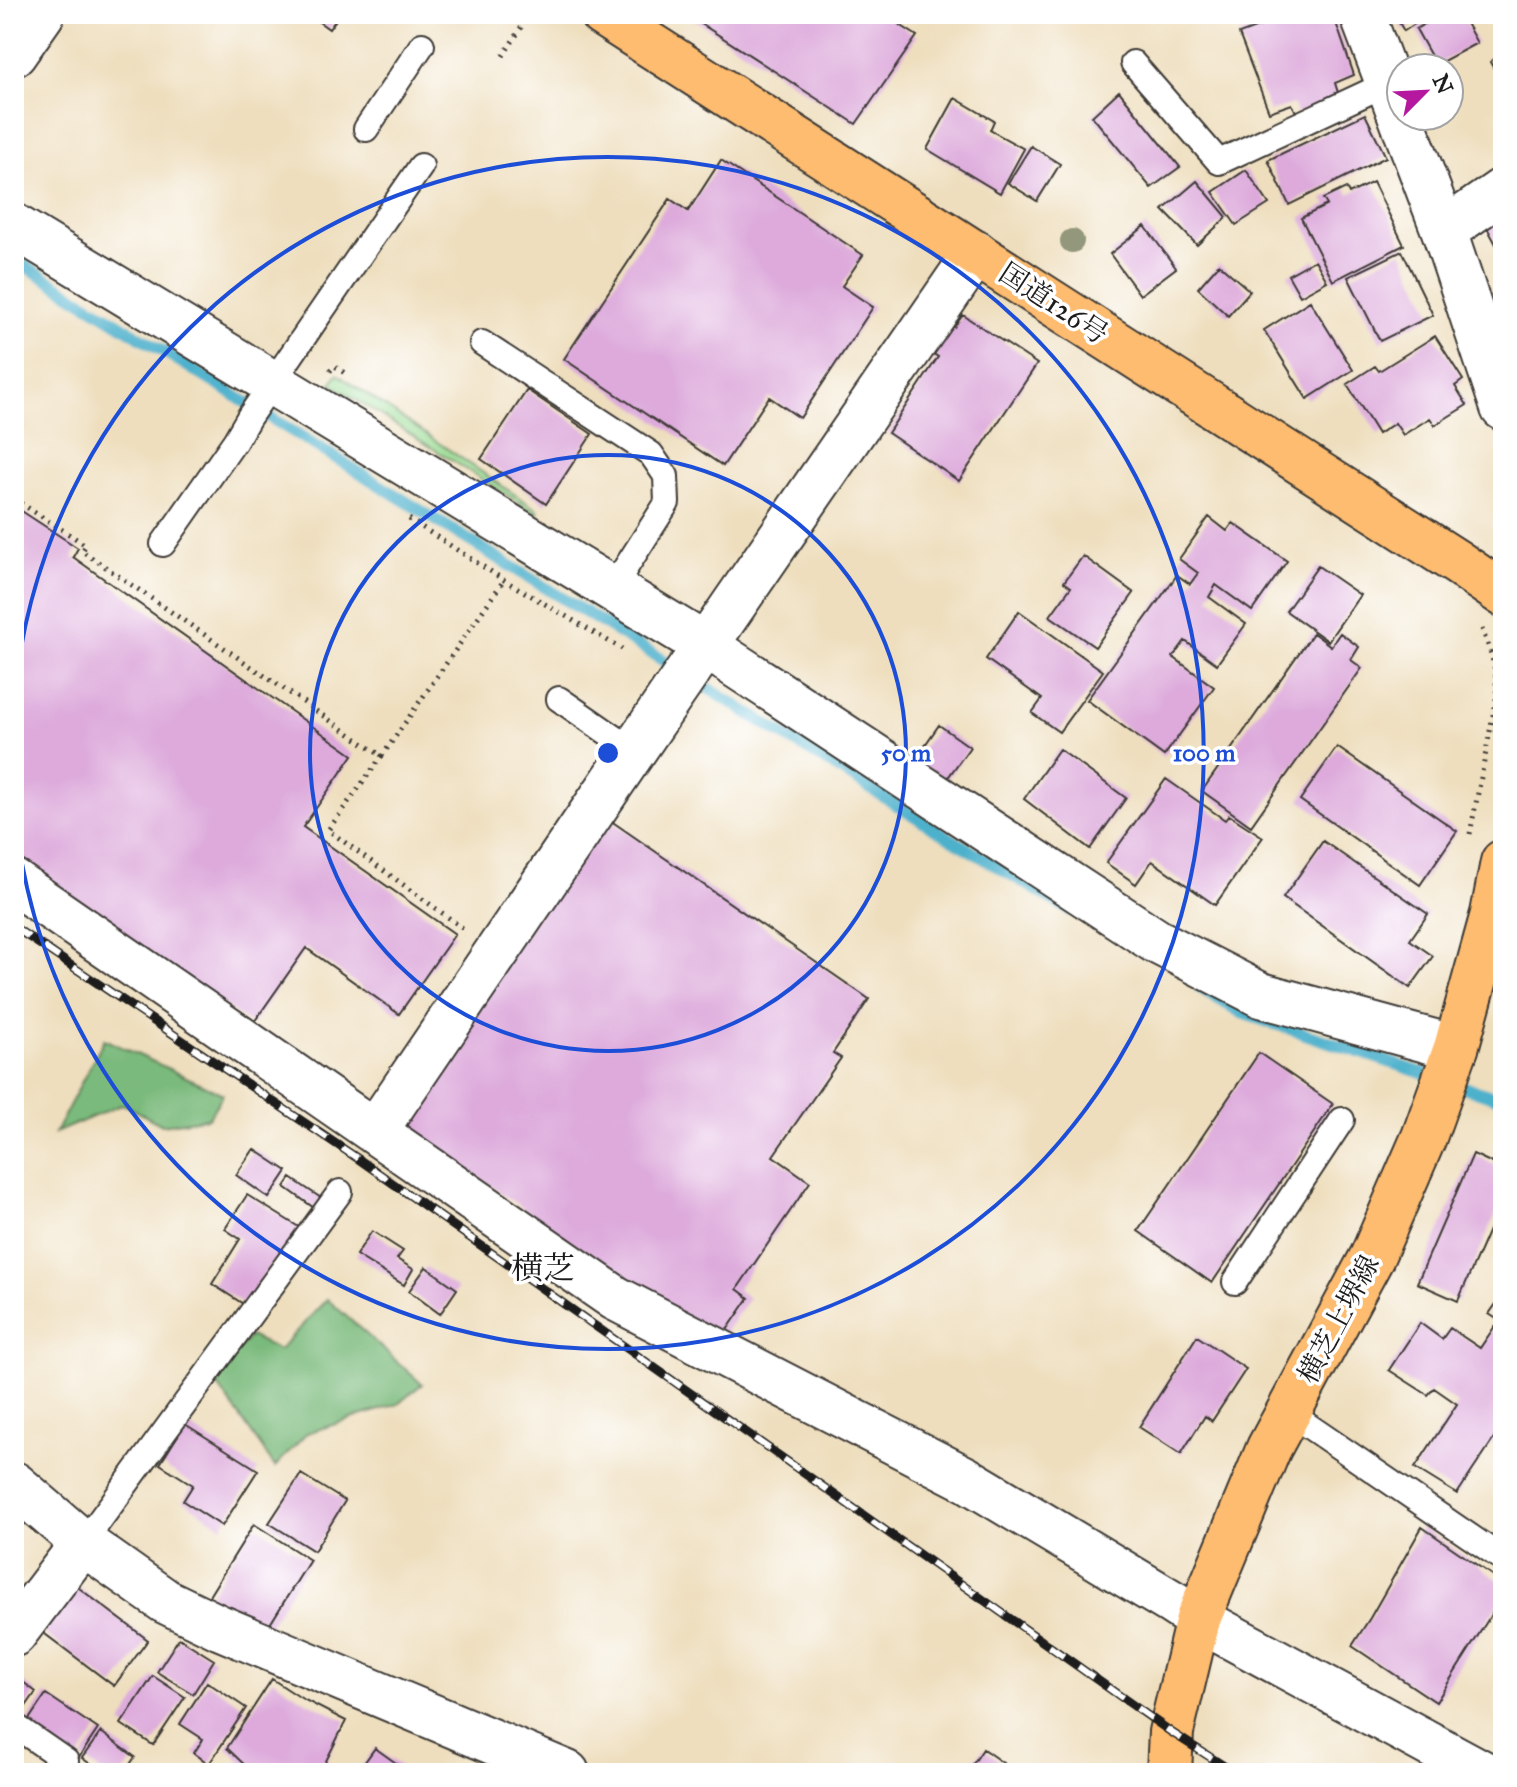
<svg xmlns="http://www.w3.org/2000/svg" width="1517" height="1787" font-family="'IM FELL Great Primer','Noto Serif JP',serif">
<rect width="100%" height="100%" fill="#fff"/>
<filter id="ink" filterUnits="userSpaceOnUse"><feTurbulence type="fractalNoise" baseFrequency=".0125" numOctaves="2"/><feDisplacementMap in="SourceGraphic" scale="16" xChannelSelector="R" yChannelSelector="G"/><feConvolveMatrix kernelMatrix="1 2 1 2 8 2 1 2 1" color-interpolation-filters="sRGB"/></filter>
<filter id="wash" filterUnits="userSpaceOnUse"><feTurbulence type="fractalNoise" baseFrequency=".006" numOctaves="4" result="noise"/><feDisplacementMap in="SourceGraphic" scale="32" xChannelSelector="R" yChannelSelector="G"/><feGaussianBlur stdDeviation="1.8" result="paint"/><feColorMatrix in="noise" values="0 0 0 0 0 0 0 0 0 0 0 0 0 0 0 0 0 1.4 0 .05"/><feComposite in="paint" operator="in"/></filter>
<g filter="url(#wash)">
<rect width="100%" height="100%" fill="#eedebd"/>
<path fill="#99da91" stroke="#5a7b56" stroke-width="2" d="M 337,374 L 539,511 L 537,514 L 331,384 Z"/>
<path fill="#7aba7b" stroke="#4b6b4c" stroke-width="2" d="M 104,1039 L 223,1094 L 208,1118 L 162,1125 L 123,1104 L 55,1133 Z
M 327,1299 L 422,1384 L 398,1404 L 307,1433 L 275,1467 L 212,1377 L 250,1336 L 279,1350 Z"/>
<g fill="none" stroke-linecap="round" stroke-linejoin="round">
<path stroke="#4db1cc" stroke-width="12" d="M 14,259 L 963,846 L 1070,910
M 1199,987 L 1242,1013 L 1503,1100"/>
</g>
<g id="blocks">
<path fill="#ddaadb" d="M 308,14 L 340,14 L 329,29 Z
M 686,14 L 883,14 L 917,36 L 856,124 Z
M 1293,14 L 1295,21 L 1314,14 L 1333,14 L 1354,75 L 1335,83 L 1339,96 L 1297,114 L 1292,104 L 1269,112 L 1239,34 Z
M 1394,14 L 1430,14 L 1404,31 Z
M 1442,14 L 1461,14 L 1477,43 L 1436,65 L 1416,29 Z
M 1503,52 L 1503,84 L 1490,62 Z
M 1119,91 L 1180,167 L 1151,188 L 1092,116 Z
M 955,98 L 994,121 L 990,130 L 1024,149 L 1000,193 L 927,149 Z
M 1365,114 L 1386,157 L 1289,205 L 1268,160 Z
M 1031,146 L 1060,164 L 1037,201 L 1008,183 Z
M 721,160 L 863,255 L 842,286 L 873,307 L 800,418 L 769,397 L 723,466 L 564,359 L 670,199 L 688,211 Z
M 1246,170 L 1269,204 L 1236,225 L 1213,192 Z
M 1197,181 L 1227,217 L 1197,245 L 1163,210 Z
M 1373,182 L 1404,245 L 1333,281 L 1301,218 L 1327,205 L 1323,199 L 1346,188 L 1349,194 Z
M 1503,215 L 1503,257 L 1485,224 Z
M 1145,226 L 1176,268 L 1140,295 L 1110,254 Z
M 1402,251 L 1433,315 L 1380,341 L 1348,277 Z
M 1315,260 L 1327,281 L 1300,296 L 1288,275 Z
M 1219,264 L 1250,291 L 1228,316 L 1198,288 Z
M 1310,301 L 1353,370 L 1307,399 L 1264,330 Z
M 963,315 L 1037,364 L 959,481 L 888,433 L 938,357 L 928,350 L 946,321 L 954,327 Z
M 1435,336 L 1463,380 L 1455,386 L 1467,405 L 1435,425 L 1430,418 L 1403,435 L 1395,423 L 1378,434 L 1347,384 L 1375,366 L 1379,371 Z
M 527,390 L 592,434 L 546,504 L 481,459 Z
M 14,506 L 78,548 L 73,557 L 353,755 L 303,827 L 455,934 L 399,1014 L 306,948 L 252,1025 L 14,857 Z
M 1209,517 L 1227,531 L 1233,523 L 1287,561 L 1252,611 L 1216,585 L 1209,597 L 1246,624 L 1217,664 L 1185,641 L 1173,657 L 1214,687 L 1164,756 L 1087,700 L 1177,575 L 1190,584 L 1198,573 L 1179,559 Z
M 1083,556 L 1134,593 L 1095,647 L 1050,616 L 1071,587 L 1064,582 Z
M 1318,566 L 1360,595 L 1328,641 L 1286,611 Z
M 1019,611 L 1103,671 L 1059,732 L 1032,713 L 1042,699 L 986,659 Z
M 1313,633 L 1331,646 L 1340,633 L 1359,647 L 1351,660 L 1362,668 L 1251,826 L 1202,791 Z
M 939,725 L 970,747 L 939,790 L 909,768 Z
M 1337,747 L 1457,831 L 1420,885 L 1300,800 Z
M 1059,749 L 1126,798 L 1090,849 L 1024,799 Z
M 1166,779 L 1225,820 L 1229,815 L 1263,837 L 1215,905 L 1152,861 L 1136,884 L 1106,863 Z
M 604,816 L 869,999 L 833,1053 L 841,1058 L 773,1156 L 810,1182 L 737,1289 L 749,1298 L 718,1343 L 395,1120 Z
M 1323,841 L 1428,914 L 1410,940 L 1433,956 L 1410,988 L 1283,898 Z
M 1259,1053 L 1333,1104 L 1212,1283 L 1138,1231 Z
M 254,1149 L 287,1171 L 269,1198 L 236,1175 Z
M 1473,1154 L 1503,1168 L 1503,1198 L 1458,1301 L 1417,1283 Z
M 291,1178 L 324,1200 L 317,1210 L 285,1187 Z
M 247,1195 L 302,1229 L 280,1265 L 273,1262 L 245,1305 L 212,1284 L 240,1239 L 225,1229 Z
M 372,1231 L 403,1251 L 397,1259 L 413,1269 L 404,1285 L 356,1255 Z
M 426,1267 L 457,1289 L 440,1314 L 409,1291 Z
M 1503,1294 L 1503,1323 L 1489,1314 Z
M 1420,1323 L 1442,1339 L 1450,1328 L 1480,1348 L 1495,1326 L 1503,1331 L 1503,1425 L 1457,1494 L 1415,1468 L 1457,1404 L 1434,1388 L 1428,1395 L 1389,1370 Z
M 1197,1336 L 1246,1369 L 1212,1421 L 1205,1416 L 1181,1454 L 1139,1427 Z
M 185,1424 L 258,1470 L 222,1526 L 183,1501 L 193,1485 L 160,1464 Z
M 301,1474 L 345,1501 L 314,1551 L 269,1523 Z
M 254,1524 L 310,1560 L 262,1637 L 206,1601 Z
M 1422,1527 L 1503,1583 L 1503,1596 L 1436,1702 L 1352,1646 L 1370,1618 Z
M 75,1585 L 148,1640 L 114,1686 L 41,1631 Z
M 179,1638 L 214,1660 L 193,1694 L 157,1672 Z
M 14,1675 L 36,1692 L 14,1723 Z
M 153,1676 L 185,1697 L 153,1745 L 121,1724 Z
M 272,1679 L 301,1698 L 346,1721 L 320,1773 L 253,1773 L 227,1748 Z
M 207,1682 L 246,1708 L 209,1764 L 194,1753 L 203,1739 L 180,1724 Z
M 46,1694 L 98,1729 L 76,1762 L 24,1727 Z
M 101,1732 L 135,1757 L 124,1773 L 103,1773 L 82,1758 Z
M 375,1748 L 410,1773 L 357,1773 Z
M 983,1749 L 1017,1773 L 967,1773 Z"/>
</g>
</g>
<g filter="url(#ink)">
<use href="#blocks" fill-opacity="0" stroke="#3c3934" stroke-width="2"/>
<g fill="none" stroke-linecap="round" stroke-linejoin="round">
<defs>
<path id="lane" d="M 1133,63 L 1219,162 L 1388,83
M 366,129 L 422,45
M 482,343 L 651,454 L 666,476 L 667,503 L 612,589
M 163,544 L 235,441 L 249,417 L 421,166
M 559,699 L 634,751
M 1235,1282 L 1342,1120
M 1288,1412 L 1503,1559
M 83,1543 L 340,1192
M 14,1725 L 66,1761"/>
<path id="street" d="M 1362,14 L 1444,231 L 1503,408
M 14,54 L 42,14
M 14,226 L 706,646 L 1156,941 L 1261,995 L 1456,1048
M 1444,231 L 1503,190
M 14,882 L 615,1298 L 966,1479 L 1173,1603 L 1198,1619 L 1483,1773
M 375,1131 L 671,696 L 976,253
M 14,1484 L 83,1543 L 165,1601 L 219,1627 L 567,1773
M 14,1634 L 83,1543"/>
<path id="primary" d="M 1169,1773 L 1171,1732 L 1198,1619 L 1269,1448 L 1372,1257 L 1424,1137 L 1456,1048 L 1493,914 L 1503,862"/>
<path id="highway" d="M 602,14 L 1458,563 L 1503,594"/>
</defs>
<use href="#lane" stroke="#3c3934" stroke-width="28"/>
<use href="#street" stroke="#3c3934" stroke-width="48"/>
<use href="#primary" stroke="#3c3934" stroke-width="48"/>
<use href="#highway" stroke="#3c3934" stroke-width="48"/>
<path stroke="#3c3934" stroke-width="5" stroke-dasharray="2 6" stroke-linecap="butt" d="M 503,56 L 530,14
M 330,371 L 335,366 L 347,375
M 14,499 L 86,545 L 82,551 L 382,756 L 328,830 L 464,929
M 409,519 L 504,580 L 622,649
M 1498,530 L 1503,532
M 382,756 L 504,580
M 1470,834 L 1496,700 C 1498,671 1492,656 1482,629"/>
<use href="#lane" stroke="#fff" stroke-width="24"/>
<use href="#street" stroke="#fff" stroke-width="44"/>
<use href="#primary" stroke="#febc70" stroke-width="44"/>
<use href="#highway" stroke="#febc70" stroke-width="44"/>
<defs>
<path id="rail" d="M 14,927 L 357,1158 L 1171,1732 L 1235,1773"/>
</defs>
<use href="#rail" stroke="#1c1c1c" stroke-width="9"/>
<use href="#rail" stroke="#fff" stroke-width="6" stroke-dasharray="18" stroke-linecap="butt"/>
</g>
<circle fill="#93987b" cx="1072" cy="241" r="12"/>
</g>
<g fill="none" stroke="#1d4ed8" stroke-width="4">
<circle cx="608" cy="753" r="298"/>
<path d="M14 701A596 596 0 1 1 14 805"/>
</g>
<g text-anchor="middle" stroke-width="7" stroke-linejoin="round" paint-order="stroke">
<g font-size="28" fill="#1c1c1c" stroke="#fff">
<text transform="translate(1054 303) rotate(33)" y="10">国道126号</text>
<text transform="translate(1338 1319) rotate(-62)" y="10">横芝上堺線</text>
</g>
<g font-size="32" fill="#1c1c1c" stroke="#fff">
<text x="543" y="1279">横芝</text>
</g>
</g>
<circle cx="608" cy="753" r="12" fill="#1d4ed8" stroke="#fff" stroke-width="4"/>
<g font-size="24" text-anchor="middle" font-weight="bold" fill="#1d4ed8" stroke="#fff" stroke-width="7" stroke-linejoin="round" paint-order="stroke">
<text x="906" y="761">50 m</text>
<text x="1204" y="761">100 m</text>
</g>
<rect width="1517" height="1787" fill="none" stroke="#fff" stroke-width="48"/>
<g transform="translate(1425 92) rotate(66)"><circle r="38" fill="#ffffff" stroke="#a4a4a4" stroke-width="2"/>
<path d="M0-6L14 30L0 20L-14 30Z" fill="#b5179e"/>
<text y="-12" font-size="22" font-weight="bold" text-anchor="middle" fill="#1c1c1c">N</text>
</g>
</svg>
